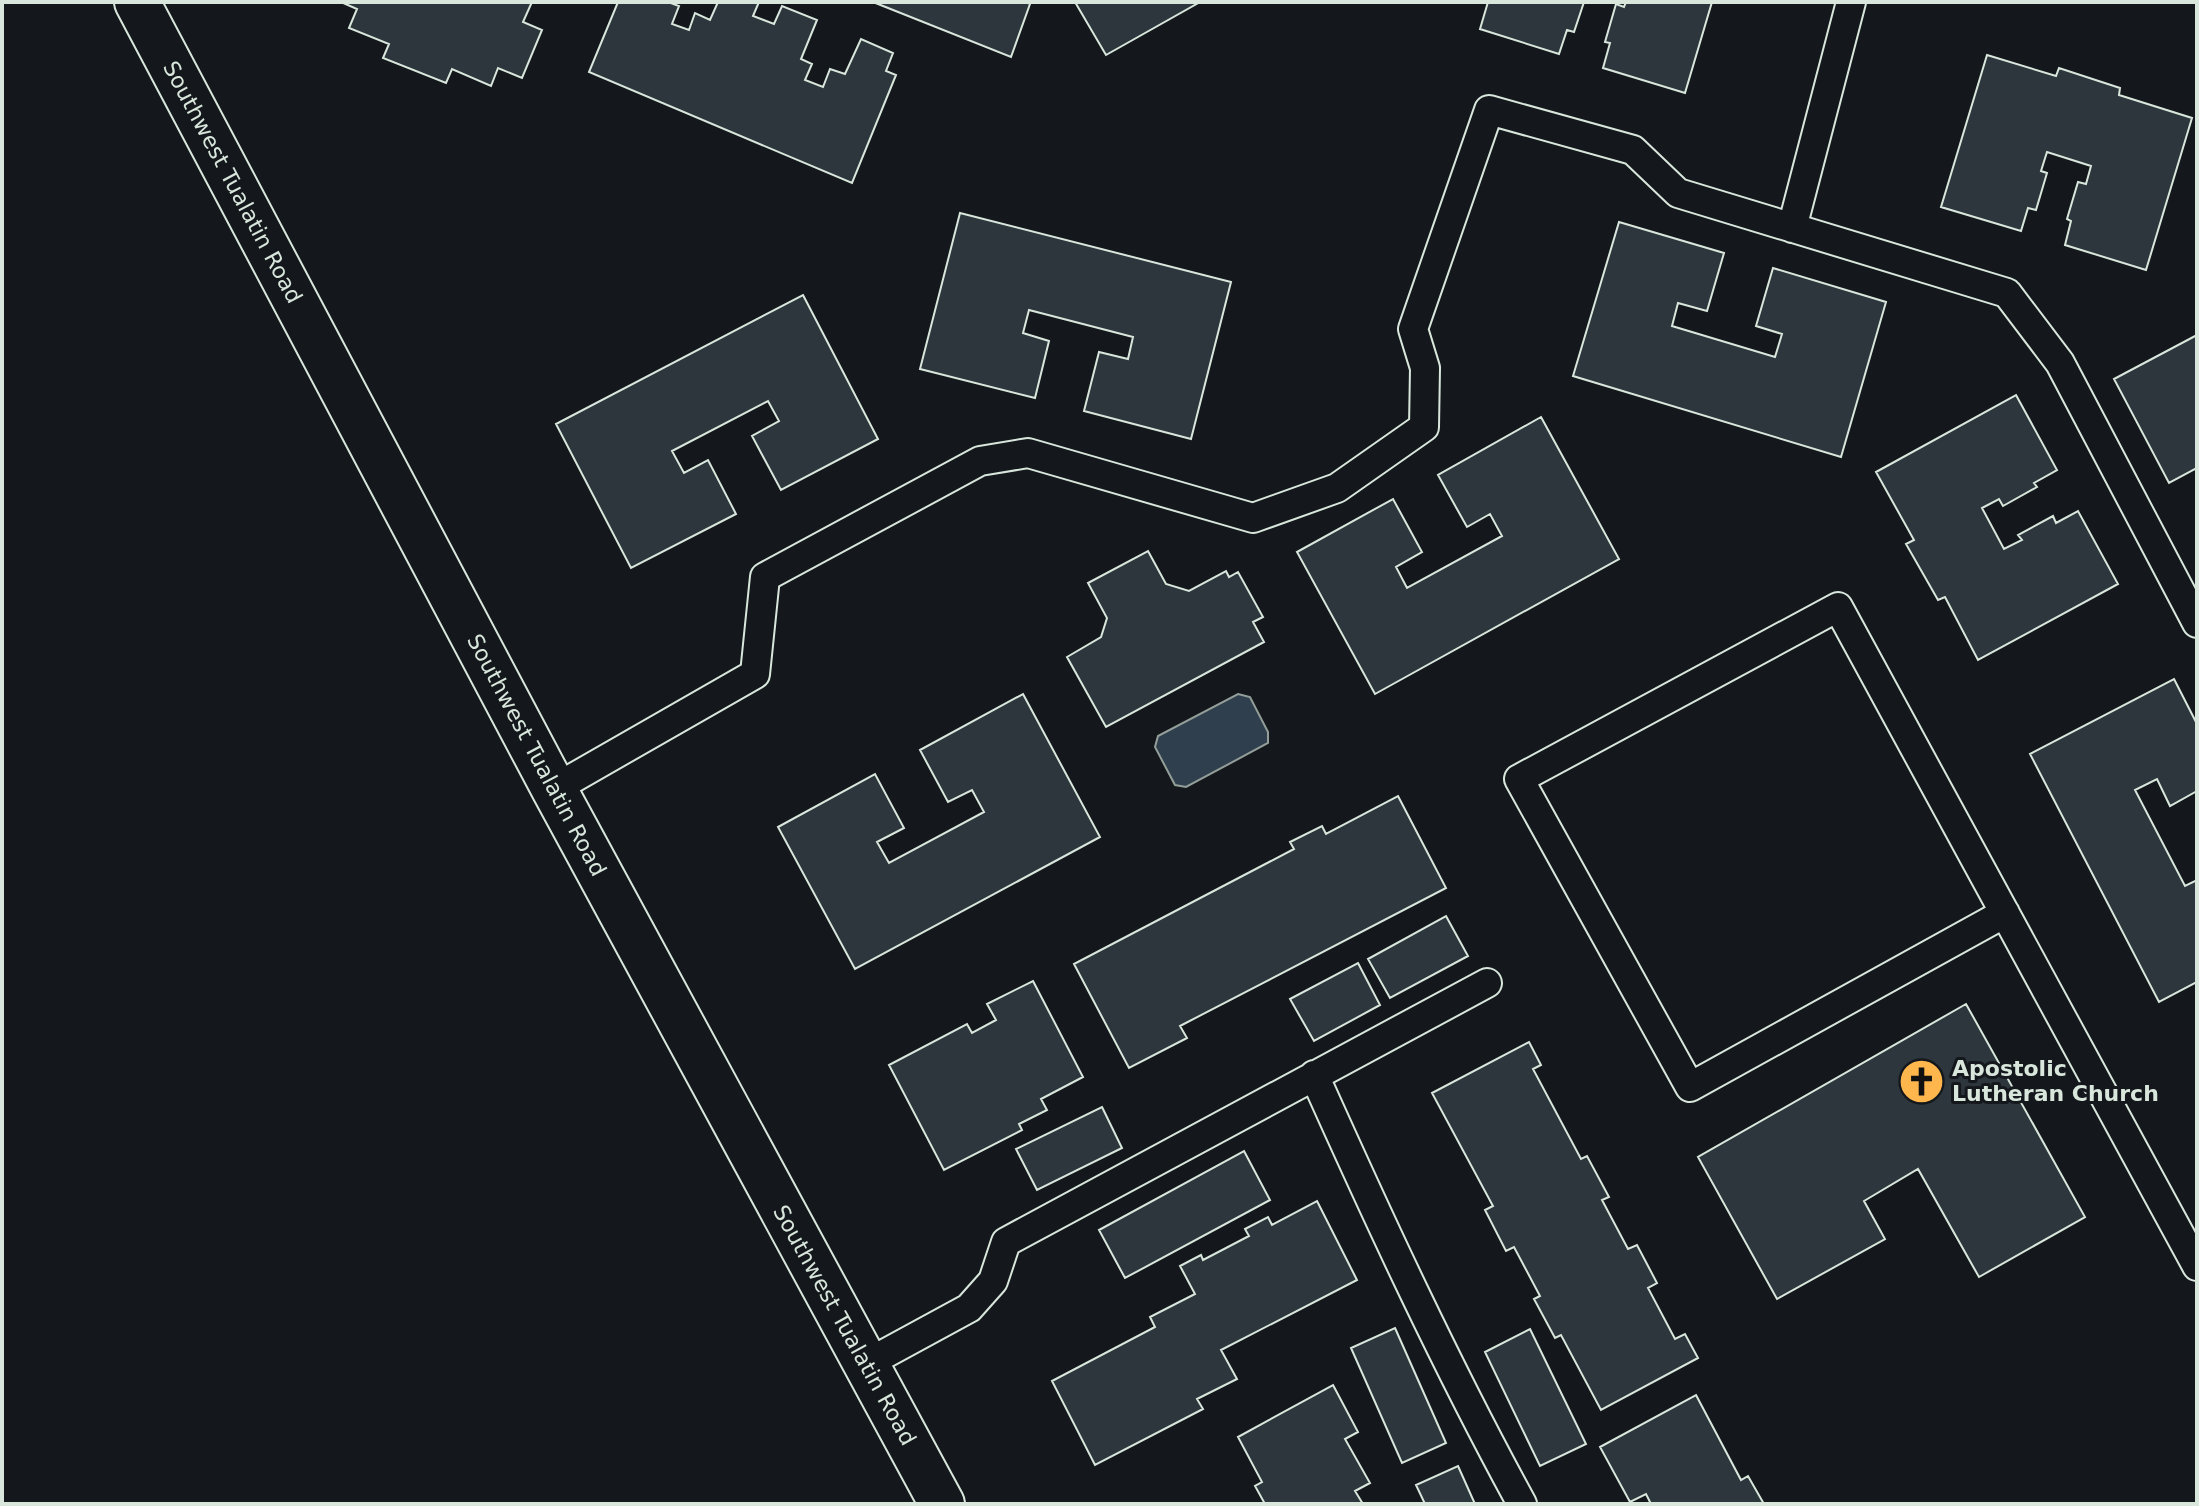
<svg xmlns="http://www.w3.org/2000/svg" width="2199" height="1506" font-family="'DejaVu Sans',sans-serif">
<rect width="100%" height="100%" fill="#14181c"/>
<path fill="#2f3f4d" stroke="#939e99" stroke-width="2" d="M 1238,694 L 1250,697 L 1268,732 L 1268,743 L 1186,787 L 1175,785 L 1155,747 L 1158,736 Z"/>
<path fill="#2c363c" stroke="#d8e6dc" stroke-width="2" d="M 341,2 L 532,2 L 523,22 L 542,30 L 522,78 L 498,68 L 491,86 L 452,69 L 446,83 L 383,58 L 389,44 L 349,28 L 357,9 Z
M 618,2 L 668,2 L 679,6 L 672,24 L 689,30 L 695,13 L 710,20 L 718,2 L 759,2 L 753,16 L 774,24 L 782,6 L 817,20 L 801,59 L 812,64 L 805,80 L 823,87 L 830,69 L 845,74 L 861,39 L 893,53 L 886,71 L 896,75 L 852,183 L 589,72 Z
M 873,2 L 1026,2 L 1030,4 L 1011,57 Z
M 1075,2 L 1200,2 L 1106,55 Z
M 1488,2 L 1584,2 L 1574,32 L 1567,30 L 1559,54 L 1480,29 Z
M 1626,2 L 1712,2 L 1685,93 L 1603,68 L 1610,43 L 1605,42 L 1616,4 L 1624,7 Z
M 1987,55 L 2056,76 L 2059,68 L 2120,88 L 2119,95 L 2192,118 L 2146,270 L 2065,245 L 2071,221 L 2067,219 L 2078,182 L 2086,184 L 2091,166 L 2047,152 L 2041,171 L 2047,173 L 2036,210 L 2028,208 L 2021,231 L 1941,207 Z
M 960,213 L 1231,282 L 1191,439 L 1084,411 L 1099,352 L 1128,359 L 1133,337 L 1029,310 L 1023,333 L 1049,341 L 1035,398 L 920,369 Z
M 1619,222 L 1724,253 L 1707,311 L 1678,303 L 1672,326 L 1775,357 L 1782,334 L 1756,326 L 1773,268 L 1886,302 L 1841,457 L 1573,376 Z
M 803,295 L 878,439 L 781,490 L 752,436 L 779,421 L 768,401 L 672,451 L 684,473 L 708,460 L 736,514 L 631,568 L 556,424 Z
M 2197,335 L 2197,468 L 2169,483 L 2114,379 Z
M 2016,395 L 2057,470 L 2034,483 L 2037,487 L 2003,506 L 1999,499 L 1982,508 L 2004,549 L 2022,540 L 2018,535 L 2053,516 L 2056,523 L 2078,511 L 2118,584 L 1978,660 L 1945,597 L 1938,600 L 1906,544 L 1914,540 L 1876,472 Z
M 1541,417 L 1619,559 L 1375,694 L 1297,552 L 1393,499 L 1422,552 L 1396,567 L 1407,588 L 1502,536 L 1490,514 L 1467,527 L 1438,475 Z
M 1148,551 L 1166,584 L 1189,591 L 1226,571 L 1229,577 L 1238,572 L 1263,617 L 1253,622 L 1264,642 L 1106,727 L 1067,657 L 1101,637 L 1107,618 L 1088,583 Z
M 2174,679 L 2197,724 L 2197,791 L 2170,806 L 2157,779 L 2135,790 L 2185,886 L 2197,880 L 2197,982 L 2159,1002 L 2030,754 Z
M 1023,694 L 1100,837 L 855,969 L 778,827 L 875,774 L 904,828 L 877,842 L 889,863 L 984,812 L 972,790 L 948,802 L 920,750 Z
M 1398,796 L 1446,888 L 1180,1026 L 1187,1038 L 1129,1068 L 1074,964 L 1294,849 L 1290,842 L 1322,826 L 1326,834 Z
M 1446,916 L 1468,956 L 1390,998 L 1368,959 Z
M 1358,963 L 1380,1005 L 1314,1041 L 1290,999 Z
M 1033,981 L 1083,1077 L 1041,1099 L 1047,1110 L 1019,1124 L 1022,1130 L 944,1170 L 889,1065 L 967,1024 L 972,1033 L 996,1020 L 987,1004 Z
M 1966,1004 L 2085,1217 L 1979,1277 L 1918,1169 L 1864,1201 L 1885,1239 L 1777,1299 L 1698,1157 Z
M 1529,1042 L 1541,1065 L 1533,1069 L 1581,1159 L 1587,1156 L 1609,1197 L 1602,1200 L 1628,1249 L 1637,1245 L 1657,1283 L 1648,1288 L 1675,1339 L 1685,1334 L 1698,1358 L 1601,1410 L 1561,1335 L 1555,1338 L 1534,1299 L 1540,1296 L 1514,1247 L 1506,1251 L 1485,1210 L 1493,1206 L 1432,1093 Z
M 1102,1107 L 1122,1148 L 1037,1190 L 1016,1149 Z
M 1244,1151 L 1270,1200 L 1125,1278 L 1099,1230 Z
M 1317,1201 L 1357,1280 L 1221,1350 L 1237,1379 L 1197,1399 L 1203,1409 L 1095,1465 L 1052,1381 L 1155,1327 L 1150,1317 L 1195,1294 L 1180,1266 L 1201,1255 L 1203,1260 L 1249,1236 L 1245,1229 L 1268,1217 L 1272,1225 Z
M 1395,1328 L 1446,1443 L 1402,1463 L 1351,1348 Z
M 1530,1329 L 1586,1444 L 1540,1466 L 1485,1352 Z
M 1333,1385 L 1358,1432 L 1345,1439 L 1370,1483 L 1355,1491 L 1363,1504 L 1265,1504 L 1255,1486 L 1262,1482 L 1238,1437 Z
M 1696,1395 L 1741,1480 L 1748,1476 L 1764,1504 L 1651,1504 L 1646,1494 L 1630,1502 L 1600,1447 Z
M 1458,1466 L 1475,1504 L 1425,1504 L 1416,1485 Z"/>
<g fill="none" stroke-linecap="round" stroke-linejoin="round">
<defs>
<path id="lane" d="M 1792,228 L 1851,2
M 554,789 L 755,674 L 765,577 L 980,461 L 1028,453 L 1253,518 L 1337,488 L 1424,427 L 1425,368 L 1413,329 L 1489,110 L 1633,150 L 1678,193 L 2007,293 L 2060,363 L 2197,623
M 2005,913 L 1690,1087 L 1519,779 L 1838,607 L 2197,1266
M 1314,1075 C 1379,1220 1446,1365 1522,1504
M 866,1364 L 969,1308 L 993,1281 L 1006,1242 L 1487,983"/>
<path id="secondary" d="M 137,2 L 554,789 L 942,1504"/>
</defs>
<use href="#lane" stroke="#d8e6dc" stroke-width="32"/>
<use href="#secondary" stroke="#d8e6dc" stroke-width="48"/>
<use href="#lane" stroke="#14181c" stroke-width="28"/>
<use href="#secondary" stroke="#14181c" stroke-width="44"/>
</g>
<defs>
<symbol id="church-disc" viewBox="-11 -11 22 22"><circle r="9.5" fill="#ffb74d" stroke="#14181c"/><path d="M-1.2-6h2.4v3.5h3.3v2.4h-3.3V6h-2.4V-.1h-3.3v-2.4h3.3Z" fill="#111"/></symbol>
</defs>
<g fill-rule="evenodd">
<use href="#church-disc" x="1896" y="1056" width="51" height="51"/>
</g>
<g text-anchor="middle" stroke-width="6" stroke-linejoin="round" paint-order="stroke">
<g font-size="22" fill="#d8e6dc" stroke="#14181c">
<text transform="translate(233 182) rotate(62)" y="8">Southwest Tualatin Road</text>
<text transform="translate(537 755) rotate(62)" y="8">Southwest Tualatin Road</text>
<text transform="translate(845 1325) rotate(61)" y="8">Southwest Tualatin Road</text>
</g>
<g font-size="22" font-weight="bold" fill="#d8e6dc" stroke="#14181c" text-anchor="start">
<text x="1952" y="1076">Apostolic<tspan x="1952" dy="25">Lutheran Church</tspan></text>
</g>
</g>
<rect width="2199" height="1506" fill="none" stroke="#d8e6dc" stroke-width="8"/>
</svg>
